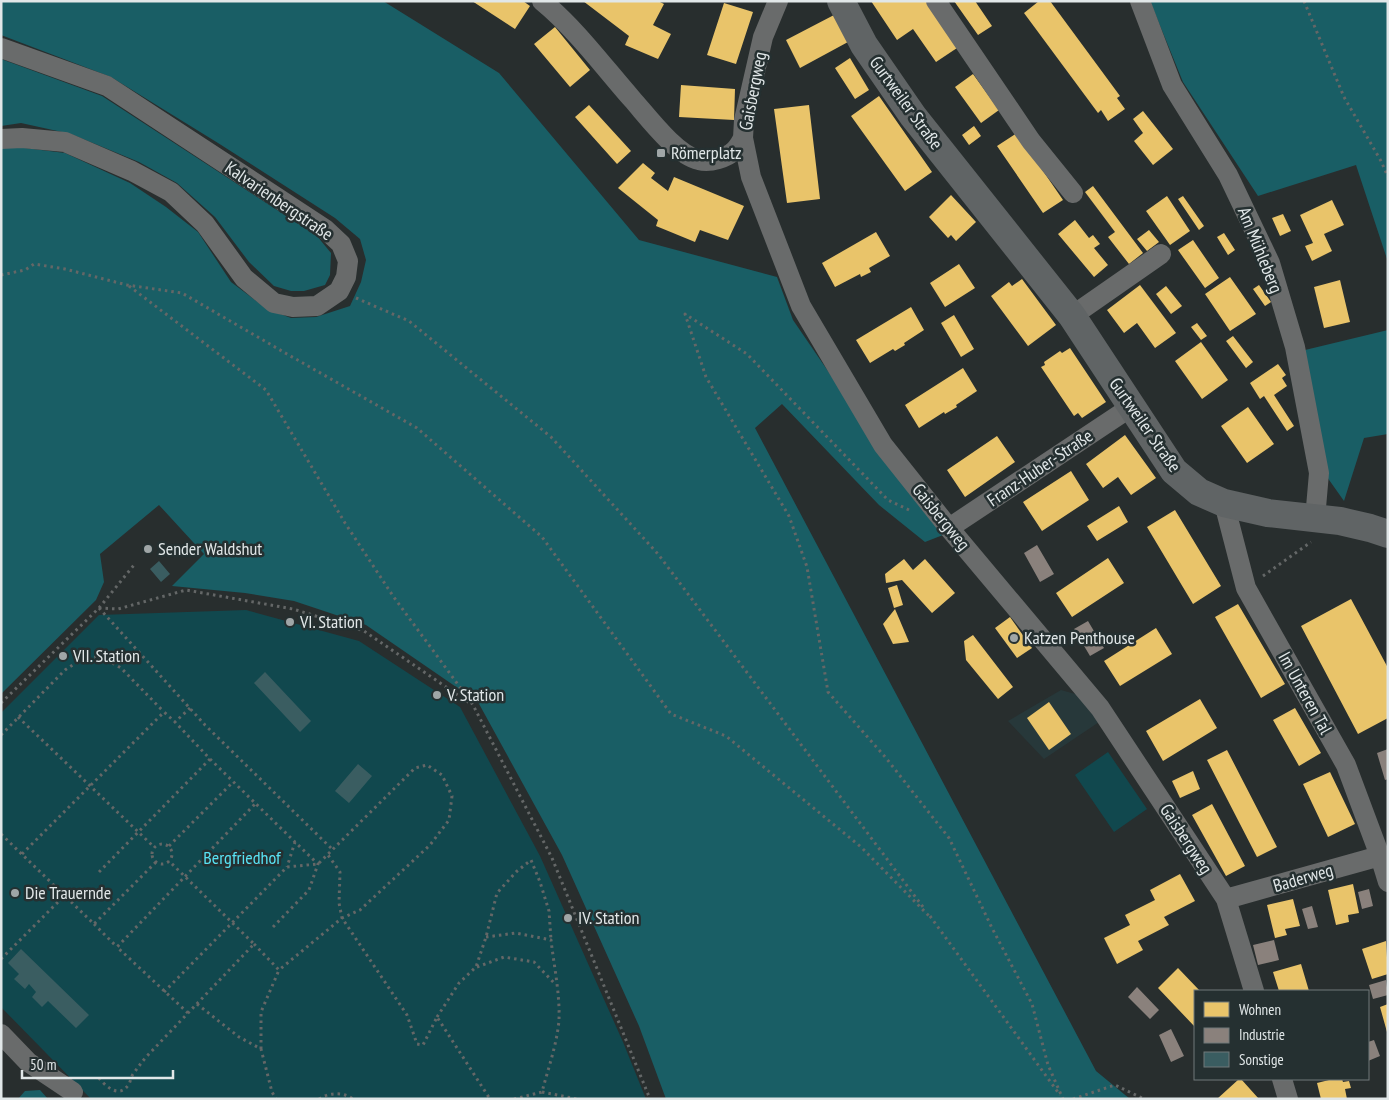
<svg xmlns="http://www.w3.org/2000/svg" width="1389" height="1100" font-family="'PT Sans Narrow',sans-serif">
<rect width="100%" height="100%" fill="#282e2e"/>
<path fill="#27383a" d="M 1061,690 L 1086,697 L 1102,720 L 1044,759 L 1008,721 Z"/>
<path fill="#11484e" d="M 246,610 L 359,641 L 460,707 L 540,856 L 623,1042 L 646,1099 L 91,1099 L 1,1007 L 1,713 L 99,615 Z
M 1108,752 L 1147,809 L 1114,832 L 1075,775 Z"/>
<path fill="#195e65" d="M 1,1 L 383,1 L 499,73 L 639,240 L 777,277 L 793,320 L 908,488 L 943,535 L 925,542 L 879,505 L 782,404 L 755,428 L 1096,1071 L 1130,1099 L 666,1099 L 639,1026 L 562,855 L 478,702 L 366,625 L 294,601 L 245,593 L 172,586 L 204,554 L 159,505 L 100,554 L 104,582 L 96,600 L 1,694 L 1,148 L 25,148 L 65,153 L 130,183 L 166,207 L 198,232 L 231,282 L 267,309 L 291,318 L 316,317 L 350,306 L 361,282 L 366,260 L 360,239 L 335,218 L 218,143 L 111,77 L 1,35 Z
M 1150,1 L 1388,1 L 1388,262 L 1356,165 L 1258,196 L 1183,82 Z
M 1,59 L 102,96 L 317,236 L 331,253 L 330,275 L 325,285 L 304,291 L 291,291 L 274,286 L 249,262 L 215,217 L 177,183 L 139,162 L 71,134 L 21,123 L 1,126 Z
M 1388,330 L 1388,434 L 1364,438 L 1344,501 L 1327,477 L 1305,350 Z
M 40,1090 L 48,1099 L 18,1099 L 25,1091 Z"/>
<path fill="#e9c46a" d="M 472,1 L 523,1 L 530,6 L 515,29 Z
M 583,1 L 658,1 L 664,4 L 653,25 L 671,34 L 658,59 L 625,45 L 629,36 Z
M 871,1 L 927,1 L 957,48 L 936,62 L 913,29 L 897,40 Z
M 954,1 L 975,1 L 992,26 L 978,35 Z
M 1039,1 L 1050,1 L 1120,96 L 1117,98 L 1125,109 L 1108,121 L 1101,110 L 1098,113 L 1024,13 Z
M 724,3 L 753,12 L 736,64 L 707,55 Z
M 834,15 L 848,42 L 800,68 L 786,40 Z
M 555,27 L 590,70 L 570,87 L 534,44 Z
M 850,58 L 869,90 L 855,99 L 835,68 Z
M 973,74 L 999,110 L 981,123 L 955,87 Z
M 681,85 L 735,89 L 734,120 L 679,117 Z
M 879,96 L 932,172 L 905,191 L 851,116 Z
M 589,105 L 631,151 L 617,164 L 575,117 Z
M 809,105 L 820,199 L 787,203 L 774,109 Z
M 1143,111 L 1173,149 L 1153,165 L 1134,141 L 1143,133 L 1133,119 Z
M 974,126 L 981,136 L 969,145 L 962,135 Z
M 1017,133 L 1063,200 L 1043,213 L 997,146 Z
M 643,163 L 655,173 L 651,178 L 668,191 L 674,177 L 744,206 L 728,240 L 700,230 L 695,242 L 656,226 L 658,220 L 618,188 Z
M 1093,186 L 1143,253 L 1129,264 L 1108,237 L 1115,232 L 1085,192 Z
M 951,195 L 976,222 L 956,241 L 951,235 L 948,238 L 929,217 Z
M 1167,196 L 1190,231 L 1170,245 L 1146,211 Z
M 1183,196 L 1204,226 L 1199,230 L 1178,199 Z
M 1332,200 L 1344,225 L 1324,234 L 1332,251 L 1312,261 L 1305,246 L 1313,243 L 1300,215 Z
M 1283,214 L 1291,231 L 1280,236 L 1272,218 Z
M 1075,220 L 1089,238 L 1093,235 L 1100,244 L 1094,248 L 1108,265 L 1094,277 L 1058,234 Z
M 1149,230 L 1159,242 L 1147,251 L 1137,239 Z
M 876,232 L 890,256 L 869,268 L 871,272 L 861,277 L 860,274 L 835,287 L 822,263 Z
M 1224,233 L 1235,250 L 1228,255 L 1217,237 Z
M 1193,240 L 1219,278 L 1205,288 L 1178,250 Z
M 959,264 L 975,288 L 945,307 L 930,283 Z
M 1230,277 L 1256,314 L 1230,331 L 1205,294 Z
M 1022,279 L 1056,325 L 1028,346 L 991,296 L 1009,282 L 1012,286 Z
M 1340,280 L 1350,322 L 1324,328 L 1314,287 Z
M 1140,285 L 1176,333 L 1155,348 L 1137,323 L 1124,333 L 1107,310 Z
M 1259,285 L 1271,302 L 1265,306 L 1253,289 Z
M 1166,286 L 1182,306 L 1171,314 L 1156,294 Z
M 911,307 L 924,330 L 904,343 L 905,345 L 895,351 L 893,349 L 870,363 L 856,340 Z
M 954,315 L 974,349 L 961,357 L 941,323 Z
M 1197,323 L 1207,336 L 1201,340 L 1191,327 Z
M 1233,336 L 1253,362 L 1246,368 L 1226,341 Z
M 1201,342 L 1228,380 L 1202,399 L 1175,361 Z
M 1070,348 L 1106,402 L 1082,418 L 1078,413 L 1074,416 L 1041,367 L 1045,365 L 1044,362 L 1060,351 L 1062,353 Z
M 1278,364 L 1286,375 L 1282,378 L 1287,386 L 1274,395 L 1294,426 L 1287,431 L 1264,396 L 1260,399 L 1250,383 Z
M 963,368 L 977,391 L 956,405 L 957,407 L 945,414 L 944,412 L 919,428 L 905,405 Z
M 1248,407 L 1274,444 L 1247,463 L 1221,426 Z
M 1125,435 L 1156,478 L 1131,495 L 1118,477 L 1103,488 L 1086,464 Z
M 997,436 L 1015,462 L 965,497 L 947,470 Z
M 1071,471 L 1089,500 L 1042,531 L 1023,502 Z
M 1119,506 L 1128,522 L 1097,541 L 1087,526 Z
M 1175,510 L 1221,586 L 1193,604 L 1147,527 Z
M 1108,558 L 1124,583 L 1072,617 L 1056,593 Z
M 904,559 L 913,570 L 925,559 L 955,593 L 932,613 L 902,580 L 886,583 L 885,574 Z
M 897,585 L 903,605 L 894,608 L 888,588 Z
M 1351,599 L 1388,668 L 1388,718 L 1358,734 L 1301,626 Z
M 1238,604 L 1285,684 L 1261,698 L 1215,617 Z
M 895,609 L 909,642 L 893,644 L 883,624 Z
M 1010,617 L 1032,648 L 1017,658 L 995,628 Z
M 1156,628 L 1172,654 L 1120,686 L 1104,661 Z
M 973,635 L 1013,687 L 998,699 L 966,660 L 964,641 Z
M 1200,699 L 1217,728 L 1163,761 L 1146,731 Z
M 1049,702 L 1071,734 L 1049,750 L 1027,718 Z
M 1295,708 L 1321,753 L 1299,766 L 1273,720 Z
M 1227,750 L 1277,847 L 1257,857 L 1207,760 Z
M 1193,771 L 1200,789 L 1180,798 L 1172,781 Z
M 1330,772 L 1355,824 L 1328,837 L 1303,784 Z
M 1212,804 L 1245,866 L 1226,876 L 1192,815 Z
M 1180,874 L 1195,901 L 1164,917 L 1169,925 L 1138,941 L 1143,950 L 1117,964 L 1104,938 L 1130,925 L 1125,915 L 1155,900 L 1150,890 Z
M 1353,884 L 1359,913 L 1348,915 L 1349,922 L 1336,925 L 1328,890 Z
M 1293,899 L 1300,926 L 1285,929 L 1287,935 L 1275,938 L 1267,905 Z
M 1386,941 L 1388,974 L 1372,979 L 1362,949 Z
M 1301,964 L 1309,991 L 1279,991 L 1273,972 Z
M 1178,968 L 1200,991 L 1195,991 L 1195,1027 L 1158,988 Z
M 1388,1004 L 1388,1032 L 1387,1032 L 1380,1007 Z
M 1239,1079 L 1241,1079 L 1259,1099 L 1217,1099 Z
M 1333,1079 L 1342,1079 L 1343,1082 L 1349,1081 L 1351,1088 L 1345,1089 L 1347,1099 L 1321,1099 L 1317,1083 Z"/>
<path fill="#8a817c" d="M 1037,545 L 1054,574 L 1040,582 L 1024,553 Z
M 1088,621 L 1104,648 L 1090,656 L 1074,629 Z
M 1388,749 L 1388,779 L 1385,780 L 1377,753 Z
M 1369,889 L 1373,906 L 1362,909 L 1358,892 Z
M 1312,906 L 1318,927 L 1308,929 L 1302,909 Z
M 1274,940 L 1279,960 L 1258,965 L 1253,945 Z
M 1386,980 L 1388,995 L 1373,999 L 1369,985 Z
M 1137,987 L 1159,1010 L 1150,1019 L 1128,997 Z
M 1171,1029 L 1184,1056 L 1171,1062 L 1159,1035 Z
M 1374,1040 L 1380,1056 L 1368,1061 L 1368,1042 Z"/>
<path fill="#3a5d61" d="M144 549a4 4 0 1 1 8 0a4 4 0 1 1-8 0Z
M 159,561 L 170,574 L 161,582 L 150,569 Z
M 265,672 L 311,721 L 300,732 L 254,683 Z
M 358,764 L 372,776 L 349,803 L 335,791 Z
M 21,949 L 89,1015 L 76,1028 L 48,1001 L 42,1007 L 32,997 L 36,992 L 29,984 L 25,989 L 14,979 L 19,974 L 8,963 Z"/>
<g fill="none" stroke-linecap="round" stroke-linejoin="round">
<path stroke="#646767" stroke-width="3" stroke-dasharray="2.5 4" stroke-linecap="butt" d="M 1304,1 L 1344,97 L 1381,161 L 1388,177
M 1,275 L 25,270 L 34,264 L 65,269 L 127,285 L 182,293 L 287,354 L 417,428 L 542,537 L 671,714 L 726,736 L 861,847 L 930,917
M 129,286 L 266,390 L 345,523 L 393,596 L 473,705 L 552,858 L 650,1099
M 356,298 L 409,321 L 551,437 L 658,554 L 923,907
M 909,510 L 888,500 L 747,354 L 685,314 L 706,377 L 789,516 L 807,567 L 828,692 L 886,758 L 949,838 L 992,928 L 1032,1004 L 1048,1065 L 1063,1099
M 1263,576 L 1311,542
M 99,608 L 118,609 L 186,590 L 293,609 L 364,631 L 471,704
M 99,608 L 205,725 L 332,849
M 1,703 L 99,608 L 134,565
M 18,717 L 154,847
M 1,735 L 65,670 L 79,661 L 96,657 L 106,659 L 121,668 L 164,712
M 210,759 L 295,842
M 1,834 L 94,924 L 156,862
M152 854a10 10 0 1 1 20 0a10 10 0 1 1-20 0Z
M 169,846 L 233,782
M 22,854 L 164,712 L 175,722
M 99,872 L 210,759 L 175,722 L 190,708
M 930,916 L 1060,1095
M 94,924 L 117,947
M 273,927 L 309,890 L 318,864 L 295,842 L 287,867
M 486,937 L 516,933 L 551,940 C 554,966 560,994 559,1020 C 557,1044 548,1069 542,1092 L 514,1099
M 254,944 L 279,970 L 342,918 L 339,903 L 340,872 L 328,855
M 1,959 L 64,896
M 477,967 L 504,957 L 534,962 L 556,985
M 164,992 L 287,867 L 318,864 L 415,768 L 427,765 L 442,775 L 452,796 L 449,820 L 430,845 L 360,910 L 342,918 L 407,1015 L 417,1044 L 423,1045 L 437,1017 L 490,1099
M 197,1004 L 239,1037 L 261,1049 L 272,1092 L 276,1099
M 188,1013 L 117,947 L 255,804
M 437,1017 L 459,983 L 476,967 L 486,937 L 497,893 L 516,872 L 531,860 L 540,882 L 549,911 L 551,940
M 261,1049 L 261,1012 L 279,970
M 99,1078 C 106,1087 120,1099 129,1084 C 131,1080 131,1076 134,1073 C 138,1067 142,1062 147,1056 L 254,944 L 169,861
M 542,1092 L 577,1099
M 319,1099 C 330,1092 343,1092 353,1099
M 1073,1099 L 1115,1085 L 1144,1099"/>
<path stroke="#696b6b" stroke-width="20" d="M 542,1 C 576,29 603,66 632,99 C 648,117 676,155 699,160 C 710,163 727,158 735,150 C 738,147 741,142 743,138
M 778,1 L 763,37 L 744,120 L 743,138 L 751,177 L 801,306 L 883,445 L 949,528 L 1100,708 L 1226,899 L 1254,991
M 936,1 L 1031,141 L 1073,193
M 1140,1 L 1172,85 L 1228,175 L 1270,263 L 1295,347 L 1319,473 L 1315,519
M 1,48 L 107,86 L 325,229 L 341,244 L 348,261 L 346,277 L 339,291 L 317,306 L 293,307 L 274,303 L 244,278 L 205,224 L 171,192 L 132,171 L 65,142 L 22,138 L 1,139
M 1072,316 L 1161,254
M 1224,503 L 1246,588 L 1346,765 L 1380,856 L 1388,882
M 949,528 L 1131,407
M 1226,899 L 1380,856
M 1,1034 L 28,1062 L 73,1092
M 1282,1079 L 1288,1099"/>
<path stroke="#606465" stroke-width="28" d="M 841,1 L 864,45 L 913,116 L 1072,316 L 1174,471 L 1199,492 L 1224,503 L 1268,513 L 1340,521 L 1370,528 L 1388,534"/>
</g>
<g fill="#a0a6a7" stroke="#253031" stroke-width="2">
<rect x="656" y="148" width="10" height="10" rx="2.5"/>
<circle cx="148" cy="549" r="5"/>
<circle cx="290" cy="622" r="5"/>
<circle cx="1014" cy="638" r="5"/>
<circle cx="63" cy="656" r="5"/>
<circle cx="437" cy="695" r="5"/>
<circle cx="15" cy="893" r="5"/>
<circle cx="568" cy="918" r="5"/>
</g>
<g text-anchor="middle" stroke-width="5" stroke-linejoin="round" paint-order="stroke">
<g font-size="18" fill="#e1e7e8" stroke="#253031">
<text transform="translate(753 91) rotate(-79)" y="6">Gaisbergweg</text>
<text transform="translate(906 103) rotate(54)" y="6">Gurtweiler Straße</text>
<text transform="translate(279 201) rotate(34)" y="6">Kalvarienbergstraße</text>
<text transform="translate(1260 250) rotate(68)" y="6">Am Mühleberg</text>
<text transform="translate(1145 425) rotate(55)" y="6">Gurtweiler Straße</text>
<text transform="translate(1040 468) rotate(-34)" y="6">Franz-Huber-Straße</text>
<text transform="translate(941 517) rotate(51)" y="6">Gaisbergweg</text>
<text transform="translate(1305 693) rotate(61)" y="6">Im Unteren Tal</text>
<text transform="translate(1186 839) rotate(57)" y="6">Gaisbergweg</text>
<text transform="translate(1303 878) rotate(-16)" y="6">Baderweg</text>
</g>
<g font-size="18" fill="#e1e7e8" stroke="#253031" text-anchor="start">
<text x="671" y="159">Römerplatz</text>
<text x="158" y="555">Sender Waldshut</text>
<text x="300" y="628">VI. Station</text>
<text x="1024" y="644">Katzen Penthouse</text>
<text x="73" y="662">VII. Station</text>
<text x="447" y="701">V. Station</text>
<text x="25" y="899">Die Trauernde</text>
<text x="578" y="924">IV. Station</text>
</g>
<g font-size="18" fill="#58e3f4" stroke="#253031">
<text x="242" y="864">Bergfriedhof</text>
</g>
</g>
<rect width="1389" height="1100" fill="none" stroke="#e1e7e8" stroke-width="5"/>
<rect x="1194" y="990" width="175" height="90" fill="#253031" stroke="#70797a"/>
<rect x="1204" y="1002" width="25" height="15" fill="#e9c46a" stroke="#70797a"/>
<text x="1239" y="1015" font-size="15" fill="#e1e7e8">Wohnen</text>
<rect x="1204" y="1028" width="25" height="15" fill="#8a817c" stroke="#70797a"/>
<text x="1239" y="1040" font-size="15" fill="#e1e7e8">Industrie</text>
<rect x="1204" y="1052" width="25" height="15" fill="#3a5d61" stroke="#70797a"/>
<text x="1239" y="1065" font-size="15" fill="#e1e7e8">Sonstige</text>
<path d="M22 1070v8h151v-8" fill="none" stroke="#e1e7e8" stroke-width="2.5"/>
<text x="30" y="1070" font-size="15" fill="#e1e7e8" stroke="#253031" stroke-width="4" paint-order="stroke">50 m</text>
</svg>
